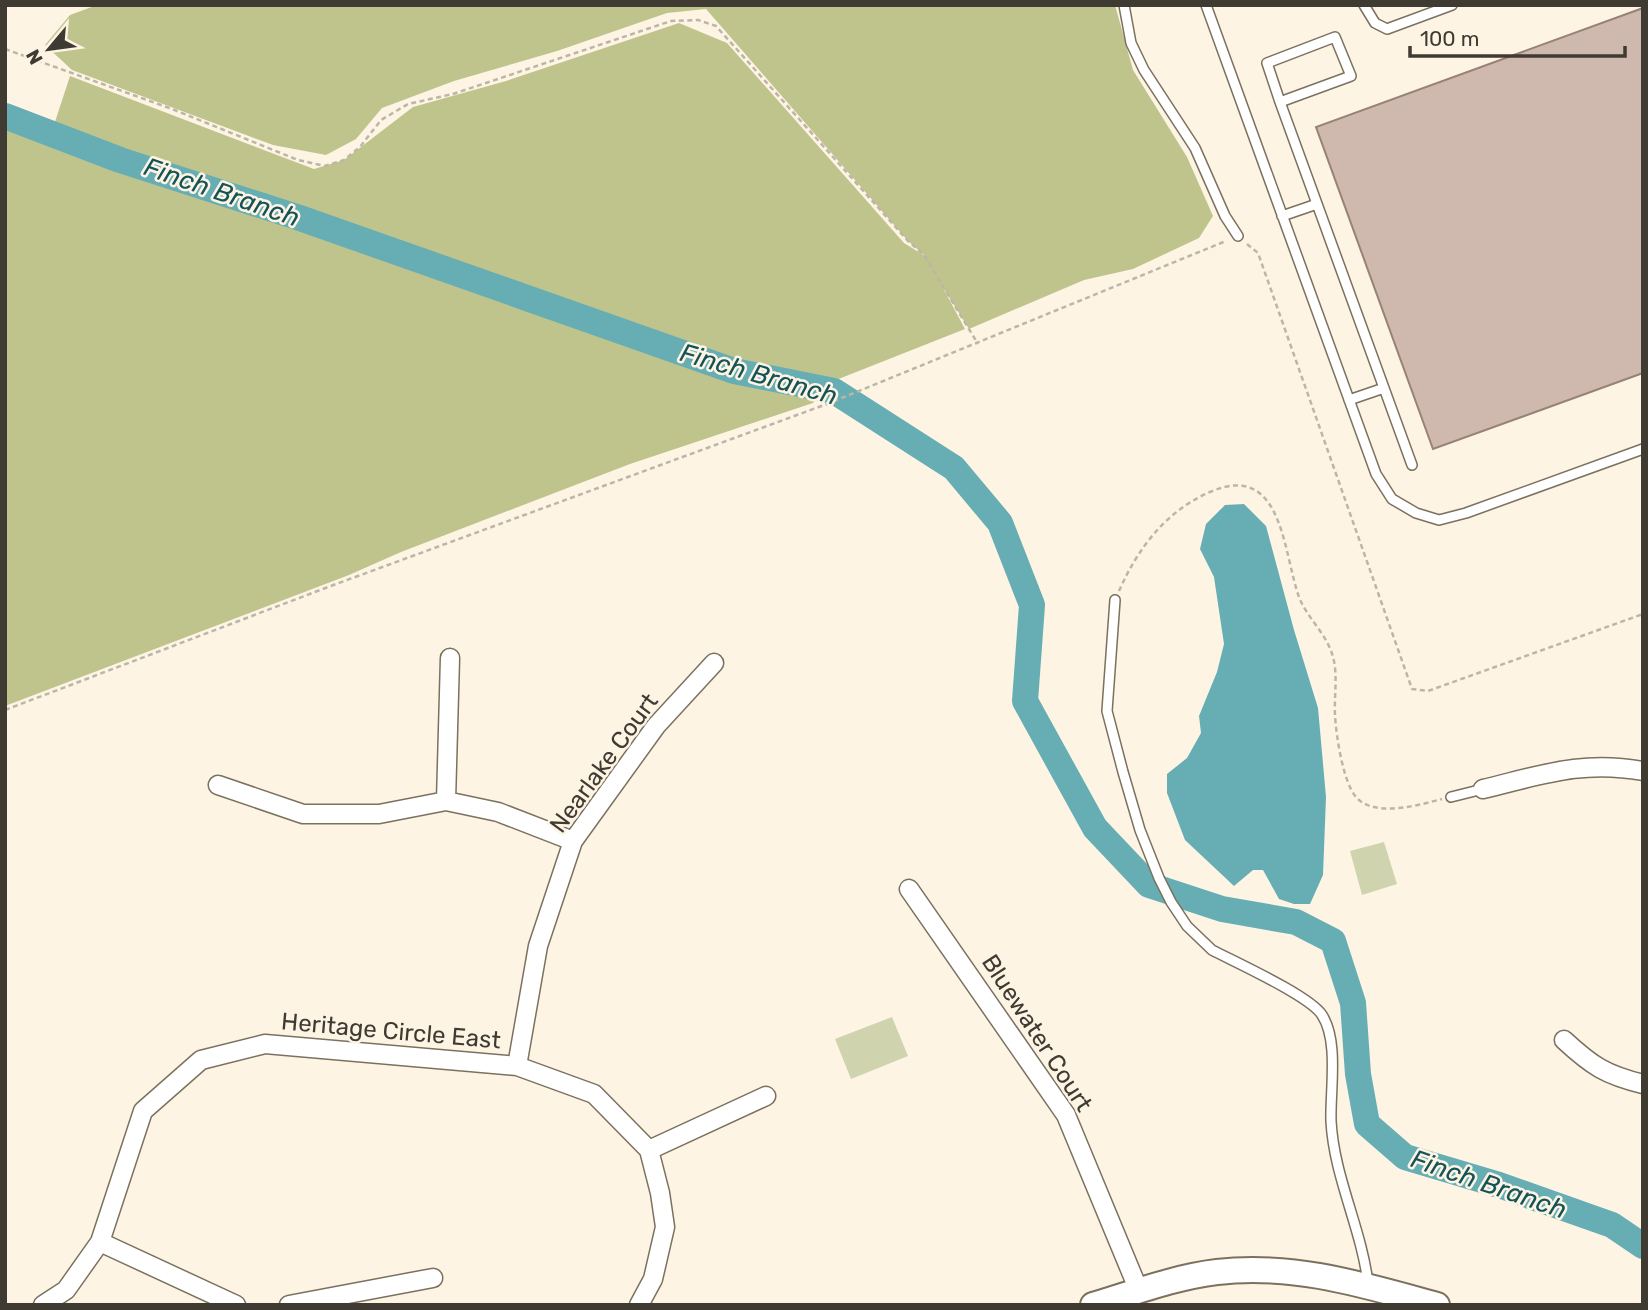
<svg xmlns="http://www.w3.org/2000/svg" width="1648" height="1310" font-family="Rubik,sans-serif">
<rect width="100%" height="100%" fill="#fdf4e4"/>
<path fill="#cfd3ae" d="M 1384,842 L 1397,884 L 1362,895 L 1350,851 Z
M 892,1017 L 908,1056 L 851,1079 L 835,1039 Z"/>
<path fill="#bfc48d" d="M 97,5 L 1115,5 L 1133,70 L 1187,157 L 1213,216 L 1199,238 L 1133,269 L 1084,280 L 969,329 L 942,286 L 965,329 L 836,380 L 813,403 L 630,464 L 401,552 L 349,575 L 5,706 L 5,108 L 53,128 L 70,76 L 314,169 L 344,160 L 413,107 L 506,81 L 679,23 L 727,43 L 904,243 L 925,256 L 908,241 L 706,9 L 667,13 L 557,51 L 454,81 L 382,108 L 356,139 L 326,155 L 273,145 L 72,70 L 45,45 L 70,15 Z"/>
<path fill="#66aeb4" d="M 1244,504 L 1266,526 L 1294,630 L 1318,708 L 1326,797 L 1323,875 L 1310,904 L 1294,904 L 1279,899 L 1263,870 L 1253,870 L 1234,886 L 1185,840 L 1167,793 L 1167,774 L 1187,758 L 1201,733 L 1199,716 L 1217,672 L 1224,644 L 1214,577 L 1200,549 L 1206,524 L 1225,505 Z"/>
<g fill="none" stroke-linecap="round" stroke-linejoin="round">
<path stroke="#66aeb4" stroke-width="26" d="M 5,116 L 120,160 L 297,217 L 734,371 L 834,391 L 954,468 L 1000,523 L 1032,605 L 1025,701 L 1095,828 L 1149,885 L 1222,909 L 1296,922 L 1333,941 L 1353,1003 L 1358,1074 L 1367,1124 L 1405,1157 L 1499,1185 L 1612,1225 L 1643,1246"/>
</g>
<path fill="#cfb9af" stroke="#978278" stroke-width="2" d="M 1643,8 L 1643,373 L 1433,449 L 1316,127 Z"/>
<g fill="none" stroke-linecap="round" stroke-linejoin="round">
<defs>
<path id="lane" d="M 1124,5 L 1131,43 L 1144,70 L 1195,148 L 1225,216 L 1238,236
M 1206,5 L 1376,474 L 1392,499 L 1416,513 L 1439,520 L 1466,513 L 1643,449
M 1364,5 L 1375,23 L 1387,29 L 1452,5
M 1280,102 L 1351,76 L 1335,37 L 1267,63 L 1280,102 L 1412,465
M 1282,216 L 1317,204
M 1349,400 L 1384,388
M 1115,600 L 1107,711 L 1123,772 L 1140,830 L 1159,878 L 1171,902 L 1187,926 L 1212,950 C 1235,962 1310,996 1322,1015 C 1339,1041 1330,1090 1331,1121 C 1334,1177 1361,1227 1368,1283
M 1451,797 L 1483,789"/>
<path id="street" d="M 218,785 L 303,814 L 379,814 L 446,801 L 498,812 L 573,841
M 1483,789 C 1542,775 1581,760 1643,771
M 446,801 L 450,658
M 909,889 L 1066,1115 L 1139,1291
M 1564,1040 C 1592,1066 1606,1075 1643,1084
M 517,1066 L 538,946 L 573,841 L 656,726 L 714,663
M 649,1150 L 766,1096
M 100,1242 L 236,1305
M 43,1305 L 66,1290 L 100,1242 L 143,1111 L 201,1060 L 265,1044 L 517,1066 L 594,1094 L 649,1150 L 660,1193 L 665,1227 L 653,1279 L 639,1305
M 289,1305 L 433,1278"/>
<path id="secondary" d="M 1093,1305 C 1133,1293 1175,1277 1217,1272 C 1294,1263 1364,1285 1437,1305"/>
</defs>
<use href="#lane" stroke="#7b715f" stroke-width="12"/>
<use href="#street" stroke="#7b715f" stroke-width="21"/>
<use href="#secondary" stroke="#7b715f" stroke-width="28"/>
<path stroke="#bdb6a8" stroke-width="2.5" stroke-dasharray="5 3.5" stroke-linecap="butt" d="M 5,49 L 172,109 L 298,160 L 325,166 L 344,160 L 360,147 L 381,120 L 408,104 L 453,94 L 671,21 L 698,20 L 716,26 L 908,241 L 924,255 L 978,344
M 1247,244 L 1258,253 L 1412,689 L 1428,691 L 1643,614
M 1119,591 C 1138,548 1166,511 1210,492 C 1283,460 1283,553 1299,597 C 1307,618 1327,634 1333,657 C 1338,675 1334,697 1335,715 C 1336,735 1343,782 1356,797 C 1374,818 1419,805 1442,799
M 5,710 L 328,587 L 827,404 L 1226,241"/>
<use href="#lane" stroke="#fff" stroke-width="9"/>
<use href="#street" stroke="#fff" stroke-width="18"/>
<use href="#secondary" stroke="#fff" stroke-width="24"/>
</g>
<g text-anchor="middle" stroke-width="5" stroke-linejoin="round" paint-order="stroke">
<g font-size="24" fill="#3f3a32" stroke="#fdf4e4">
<text transform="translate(604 763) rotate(-54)" y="8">Nearlake Court</text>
<text transform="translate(391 1031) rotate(5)" y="8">Heritage Circle East</text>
<text transform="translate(1037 1033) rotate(57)" y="8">Bluewater Court</text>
</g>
<g font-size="26" font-style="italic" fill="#145358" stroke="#fdf4e4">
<text transform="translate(222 192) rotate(19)" y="9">Finch Branch</text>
<text transform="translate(759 374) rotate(16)" y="9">Finch Branch</text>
<text transform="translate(1489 1184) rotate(19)" y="9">Finch Branch</text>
</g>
</g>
<rect width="1648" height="1310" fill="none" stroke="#3f3a32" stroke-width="14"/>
<g transform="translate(49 49) rotate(241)" stroke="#fdf4e4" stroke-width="5" paint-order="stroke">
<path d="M0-5L12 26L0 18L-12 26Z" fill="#3f3a32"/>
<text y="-10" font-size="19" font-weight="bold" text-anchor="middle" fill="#3f3a32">N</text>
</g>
<path d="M1410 46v10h215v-10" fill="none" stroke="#3f3a32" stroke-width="3.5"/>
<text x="1420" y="46" font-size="21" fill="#3f3a32" stroke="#fdf4e4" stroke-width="5" paint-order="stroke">100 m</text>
</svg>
